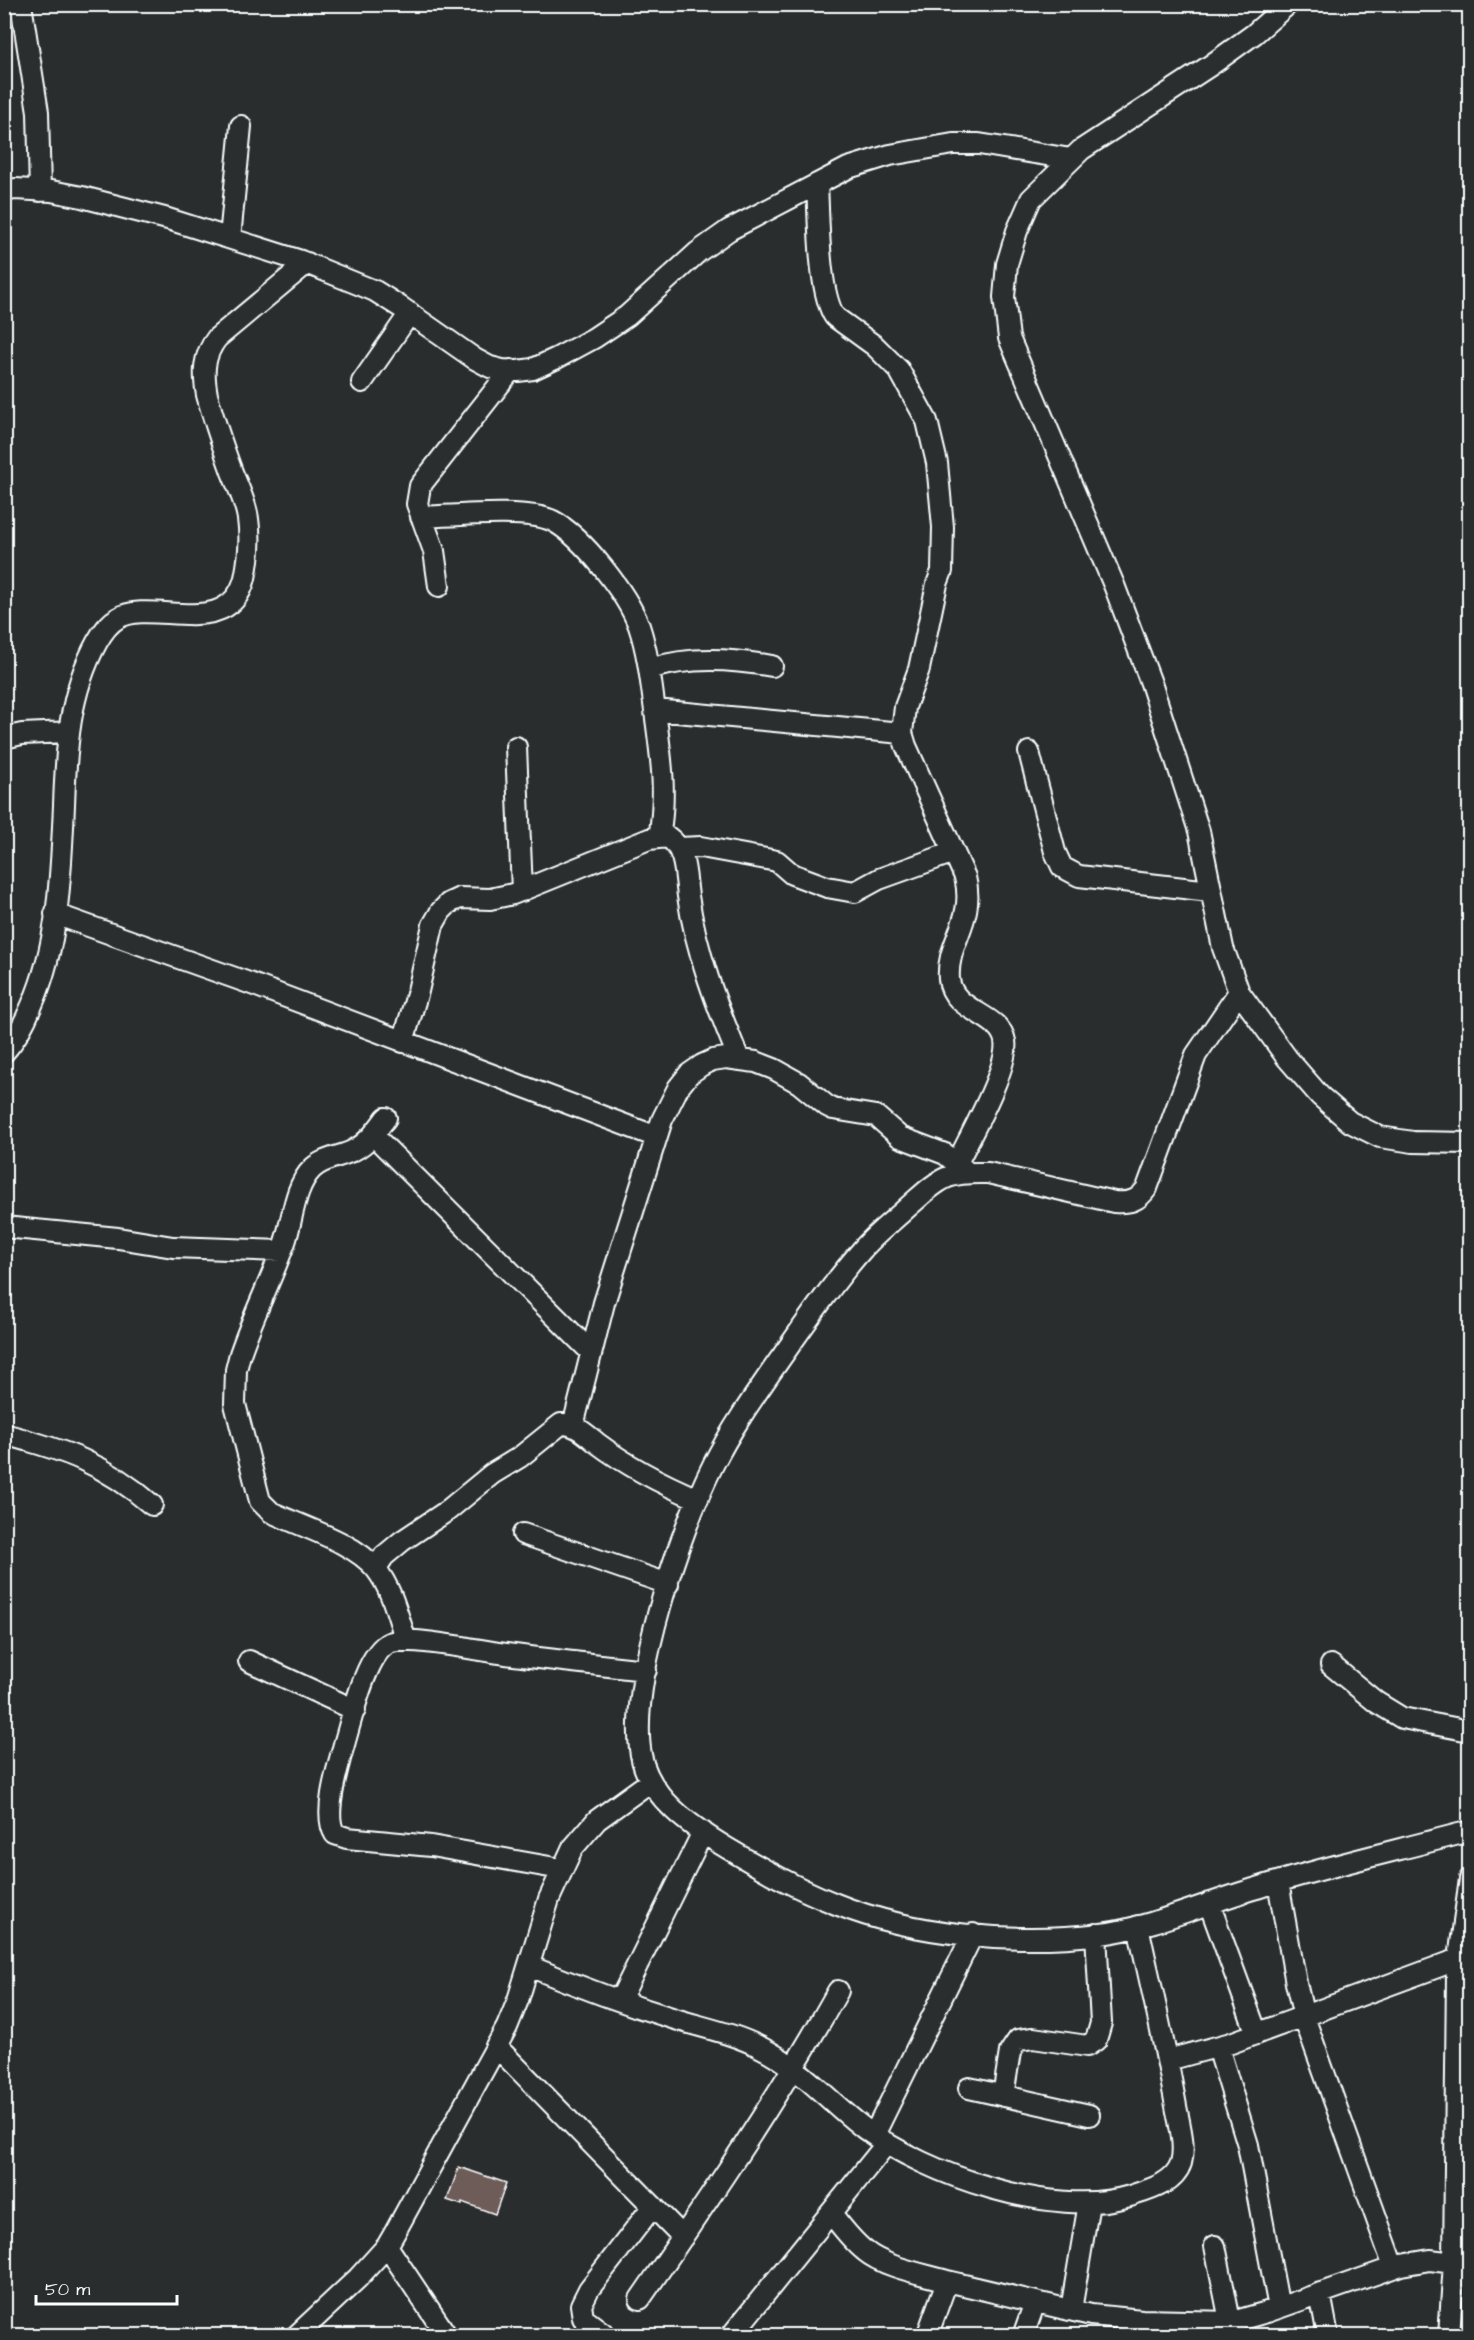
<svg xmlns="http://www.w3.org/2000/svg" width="1474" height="2340" font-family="'Architects Daughter',sans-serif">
<rect width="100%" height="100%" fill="#2a2d2e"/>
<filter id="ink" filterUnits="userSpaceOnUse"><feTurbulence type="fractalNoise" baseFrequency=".0167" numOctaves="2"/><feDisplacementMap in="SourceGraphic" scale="12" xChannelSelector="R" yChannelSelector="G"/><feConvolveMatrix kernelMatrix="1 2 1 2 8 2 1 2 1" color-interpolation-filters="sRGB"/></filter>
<g filter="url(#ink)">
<path fill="#6e5b59" stroke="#fff" stroke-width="1.5" d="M 459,2167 L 506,2183 L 495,2214 L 462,2202 L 462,2205 L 447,2200 Z"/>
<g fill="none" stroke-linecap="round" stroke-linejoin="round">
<defs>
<path id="minor" d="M 21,4 L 38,112 L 40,191
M 1288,4 L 1254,34 L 1211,65 L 1081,150 L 1031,199 L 1017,231 L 1007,264 L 1004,297 L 1009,338 L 1114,585 L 1151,683 L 1199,831 L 1223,948 L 1239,992 L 1287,1058 L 1320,1096 L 1350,1122 L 1380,1137 L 1413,1142 L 1470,1143
M 817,184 C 819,217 818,292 835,317 L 875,346 L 899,370 L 927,421 L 937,463 L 943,527 L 942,571 L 937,584 L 919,669 L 905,707 L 902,733 L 906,746 L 965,877 C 976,921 946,942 949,979 C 952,1012 1000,1013 1005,1041 C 1010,1066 969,1138 957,1163
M 4,191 L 15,189 L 51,191 L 82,197 L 168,219 L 301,261 L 375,291 L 402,308 L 475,359 L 490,367 L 502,370 L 518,371 L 533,369 L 557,358 L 594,338 L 627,316 L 698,252 L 729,230 L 848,168 L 890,155 L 953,144 L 979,144 L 1071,159
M 230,238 L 241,126
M 362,382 L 410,313
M 421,517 C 452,516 528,508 553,521 C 583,537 627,594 639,626 C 648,653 651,682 655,711 C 661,757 667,791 659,838
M 439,586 L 434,551 L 417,504 L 420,486 L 511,370
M 649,669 C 691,656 730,659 772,666
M 655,710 L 902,733
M 4,738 L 22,734 L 68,732
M 516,747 L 522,891
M 1029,752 L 1055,852 L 1062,867 L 1079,876 L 1210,891
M 679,848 L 701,847 L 777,861 L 792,874 L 827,887 L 855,892 L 879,879 L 954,852
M 55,914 L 249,983 L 657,1137
M 1239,992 L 1196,1055 L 1147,1188 C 1138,1201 1130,1203 1114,1202 L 988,1173 C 975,1173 961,1172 948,1177 C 933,1183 921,1196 909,1206 C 893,1221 875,1234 861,1251 C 831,1285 805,1324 778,1362 C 755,1395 731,1429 713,1465 C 680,1530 628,1684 641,1755 C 649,1798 692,1827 727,1848 C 762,1869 797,1889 836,1904 C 915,1936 1016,1944 1101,1934 C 1150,1928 1208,1902 1257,1888 C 1327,1866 1399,1850 1470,1831
M 403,1042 L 418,991 L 433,925 L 441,911 L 449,903 L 460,898 L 490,899 L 513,894 L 649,839 L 668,837 C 686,849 685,875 688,896 C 696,952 717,1006 739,1059
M 4,1052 C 17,1038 25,1022 32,1005 C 59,944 61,871 64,805 C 66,748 69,693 97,642 C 102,633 109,623 118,618 C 152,598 229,641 245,578 C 249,559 251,539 248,519 C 246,503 238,487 232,472 C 223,447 214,421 207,395 C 203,373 203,356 217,338 L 307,263
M 386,1118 C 377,1130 368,1143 354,1150 C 341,1157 323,1158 312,1169 C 294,1187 293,1219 285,1242 C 271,1280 253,1316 240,1354 L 236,1370 L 235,1404 L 260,1501 L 271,1512 C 302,1527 354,1542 376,1569 C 392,1589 398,1617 406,1641
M 373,1135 L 590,1351
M 4,1227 L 118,1238 L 173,1247 L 281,1251
M 573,1426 L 604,1303 L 662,1120 L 678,1088 L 689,1074 L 702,1065 L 713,1060 L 726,1058 L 756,1062 L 774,1069 L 799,1083 L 827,1106 L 833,1109 L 876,1116 L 900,1137 L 945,1154 L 966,1171
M 4,1434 C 64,1450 104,1463 152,1505
M 523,1534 L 668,1584
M 376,1568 L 384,1556 L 402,1541 L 447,1511 L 492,1474 L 520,1457 L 561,1424 C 575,1423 587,1435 597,1443 C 629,1467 662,1484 698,1499
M 249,1661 L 355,1710
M 1331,1665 L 1376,1702 L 1402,1718 L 1470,1731
M 561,1869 L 431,1846 L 347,1838 L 335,1834 C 322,1815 339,1763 345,1741 C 352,1718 366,1653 389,1643 C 408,1635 481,1651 506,1654 C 552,1660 599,1665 646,1670
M 1470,1879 L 1457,1973 L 1454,2263 L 1470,2268
M 1278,1882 L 1296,1983 L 1304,2017 L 1394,2267
M 1209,1903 L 1257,2034
M 529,1966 C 577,1986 626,2004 675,2019 C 705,2028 735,2034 762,2048 C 802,2068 830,2103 865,2129 C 927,2175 1054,2219 1130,2196 C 1148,2190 1174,2184 1181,2163 C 1186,2146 1179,2123 1176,2106 C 1165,2045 1151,1986 1138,1926
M 620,2000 L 703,1832
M 496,2046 L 683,2237
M 1218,2047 L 1248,2145 L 1279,2308
M 1168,2060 L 1231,2043 L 1459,1959
M 969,2088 L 1089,2115
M 1003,2096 L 1010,2052 L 1018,2040 L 1033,2038 L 1087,2046 L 1096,2040 L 1101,2023 L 1096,1934
M 874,2135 L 973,1934
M 831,2213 C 841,2226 851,2240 865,2251 C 884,2267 923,2274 947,2281
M 387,2246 L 447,2336
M 1215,2246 L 1233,2336
M 1320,2293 L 1328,2336
M 640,2299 C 710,2198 778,2098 838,1991
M 1071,2310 L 1089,2203
M 296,2336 L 358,2278 L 387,2246 L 394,2234 L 507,2027 L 518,2000 L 549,1899 L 572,1849 L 597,1820 L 651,1781
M 607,2336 L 583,2318 L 581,2305 L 589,2289 L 653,2206
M 731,2336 L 887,2143
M 927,2336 L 947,2281 L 1091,2315 L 1142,2320 L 1232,2322 L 1267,2312 L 1401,2265 L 1430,2260 L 1454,2263 L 1449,2336
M 1023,2336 L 1035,2302"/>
</defs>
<use href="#minor" stroke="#fff" stroke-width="24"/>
<use href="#minor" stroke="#2a2d2e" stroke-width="20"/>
</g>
</g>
<rect width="1474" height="2340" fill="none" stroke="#2a2d2e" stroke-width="24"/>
<rect x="12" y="12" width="1450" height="2316" fill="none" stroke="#fff" stroke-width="2" filter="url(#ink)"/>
<path d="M36 2295v9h141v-9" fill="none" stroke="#ffffff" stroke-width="3"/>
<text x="45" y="2295" font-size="18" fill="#ffffff" stroke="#2a2d2e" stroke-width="4.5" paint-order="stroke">50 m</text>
</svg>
